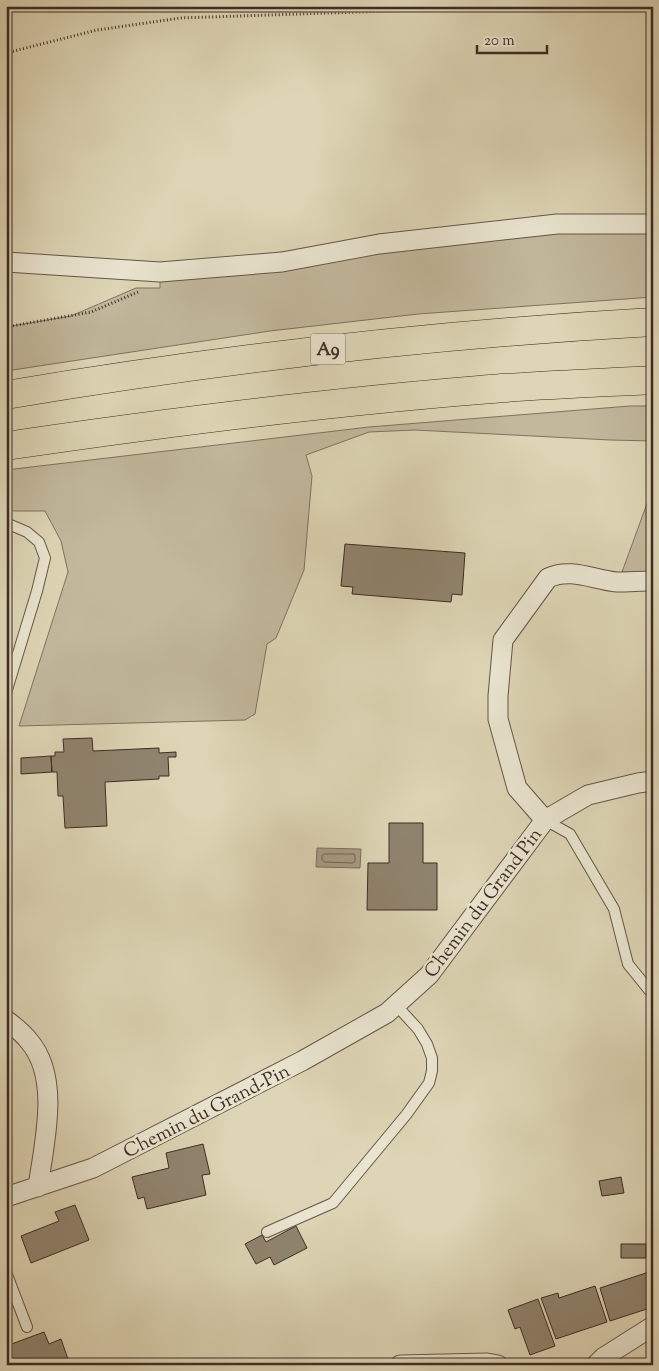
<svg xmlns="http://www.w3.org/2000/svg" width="659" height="1371" font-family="'Sorts Mill Goudy',serif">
<rect width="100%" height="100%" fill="#ddd5b5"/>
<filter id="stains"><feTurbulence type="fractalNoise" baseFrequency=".004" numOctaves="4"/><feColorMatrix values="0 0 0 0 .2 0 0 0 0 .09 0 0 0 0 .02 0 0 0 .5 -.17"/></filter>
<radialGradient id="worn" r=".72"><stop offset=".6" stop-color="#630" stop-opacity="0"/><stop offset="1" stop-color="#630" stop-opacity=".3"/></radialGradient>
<path fill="#c2b89c" stroke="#807260" d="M 653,224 L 653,297 L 418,314 L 270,331 L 6,371 L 6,327 L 71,316 L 136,288 L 160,288 L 160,272 L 379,244 Z
M 630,406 L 653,406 L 653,441 L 610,440 L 415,430 L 369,432 L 306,455 L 312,476 L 304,570 L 276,638 L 267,644 L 255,714 L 245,720 L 19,726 L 68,572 L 61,541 L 45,511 L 6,511 L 6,470 L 369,427 Z
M 653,487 L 653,574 L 622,572 Z"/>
<path fill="#a79c84" stroke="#7d6f5e" d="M 317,848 L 361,849 L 360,868 L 316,867 Z"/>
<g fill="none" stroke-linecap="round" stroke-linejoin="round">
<path stroke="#726454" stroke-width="1" d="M 324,854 L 354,854 L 355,856 L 355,861 L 353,863 L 324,862 L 322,860 L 322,856 Z"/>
</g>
<path fill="#90846f" stroke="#3d2c24" d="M 345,544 L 465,553 L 462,595 L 452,594 L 451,602 L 352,594 L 353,587 L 341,586 Z
M 92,738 L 93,751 L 159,748 L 159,753 L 176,752 L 176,757 L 168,757 L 169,776 L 159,776 L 159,779 L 105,782 L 107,826 L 65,828 L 63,796 L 58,796 L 57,772 L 52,772 L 51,756 L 55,756 L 55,752 L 64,752 L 63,739 Z
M 51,756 L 52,772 L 21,774 L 21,758 Z
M 389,823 L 423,823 L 423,863 L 437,863 L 437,910 L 367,910 L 368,863 L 389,863 Z
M 203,1144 L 210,1174 L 202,1175 L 206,1195 L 147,1209 L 144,1197 L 138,1199 L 132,1177 L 169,1168 L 166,1153 Z
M 621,1177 L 624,1193 L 602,1196 L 599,1181 Z
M 75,1205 L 89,1240 L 31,1263 L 21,1236 L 59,1221 L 55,1212 Z
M 296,1226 L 307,1248 L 274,1265 L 270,1257 L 256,1264 L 245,1244 L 262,1235 L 266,1242 Z
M 621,1244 L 646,1244 L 646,1258 L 621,1258 Z
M 649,1272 L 653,1285 L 653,1307 L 610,1321 L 600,1288 Z
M 595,1286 L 607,1322 L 556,1339 L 541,1298 L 558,1293 L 559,1298 Z
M 538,1299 L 555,1346 L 530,1355 L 520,1327 L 515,1329 L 508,1310 Z
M 44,1332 L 49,1344 L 61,1339 L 70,1365 L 6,1365 L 6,1346 Z"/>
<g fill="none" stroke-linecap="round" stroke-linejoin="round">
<defs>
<path id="service" d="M 6,523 L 27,532 L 39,542 L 45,558 L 37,591 L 6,693
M 545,820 L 570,834 L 614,909 L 628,964 L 649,990 L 653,991
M 267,1232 L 333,1203 L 406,1115 L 429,1083 L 432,1071 L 432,1058 L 427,1044 L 418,1029 L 396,1005
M 6,1272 L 27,1327"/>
<path id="minor" d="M 6,262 L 160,272 L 282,262 L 379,244 L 557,224 L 653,224
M 545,820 L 517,788 L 498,719 L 498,696 L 503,640 L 548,578 C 571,567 594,580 617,582 C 629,582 641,581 653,581
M 6,1020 C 14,1026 23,1033 29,1041 C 61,1078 44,1143 38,1187
M 6,1197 L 93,1168 L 302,1061 L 387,1013 L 429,975 L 545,820 L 588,795 L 638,783 L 653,781
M 400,1365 L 487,1363 L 498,1365
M 596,1365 L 604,1357 L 653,1326"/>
<path id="motorway" d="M 6,395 C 220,359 436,334 653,322
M 6,446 C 163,423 321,403 479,390 C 537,385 595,383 653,380"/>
</defs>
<use href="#service" stroke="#655648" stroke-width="12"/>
<use href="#minor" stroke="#655648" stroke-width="21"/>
<use href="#motorway" stroke="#3d2c24" stroke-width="29"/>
<path stroke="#3d2c24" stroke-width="3" stroke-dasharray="1 2.5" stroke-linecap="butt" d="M 6,53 L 97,30 L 180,18 L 536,6
M 6,327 L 91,312 L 138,292"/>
<use href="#service" stroke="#e9e4cf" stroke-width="10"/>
<use href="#minor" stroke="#e9e4cf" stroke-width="19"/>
<use href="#motorway" stroke="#ddd5b5" stroke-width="28"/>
</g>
<g text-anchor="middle" stroke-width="5" stroke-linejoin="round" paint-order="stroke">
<rect fill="#e9e4cf" stroke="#716357" stroke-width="1" x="310.5" y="333.5" width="35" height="31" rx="4"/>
<g font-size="18" font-weight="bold" fill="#3d2c24">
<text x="328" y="355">A9</text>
</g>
<g font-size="19" fill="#3d2c24" stroke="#e9e4cf">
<text transform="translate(482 902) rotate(-53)" y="7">Chemin du Grand Pin</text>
<text transform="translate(206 1110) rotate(-27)" y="7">Chemin du Grand-Pin</text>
</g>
</g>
<rect width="659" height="1371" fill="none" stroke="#ddd5b5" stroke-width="25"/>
<rect x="8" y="8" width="644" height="1356" fill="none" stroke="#3d2c24" stroke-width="2.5"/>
<rect x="12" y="12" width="634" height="1346" fill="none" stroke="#3d2c24"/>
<path d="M477 45v8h70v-8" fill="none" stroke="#3d2c24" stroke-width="2.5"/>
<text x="484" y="45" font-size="15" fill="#3d2c24" stroke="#e9e4cf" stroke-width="4" paint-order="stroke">20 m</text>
<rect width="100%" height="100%" filter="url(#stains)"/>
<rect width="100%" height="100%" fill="url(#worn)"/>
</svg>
